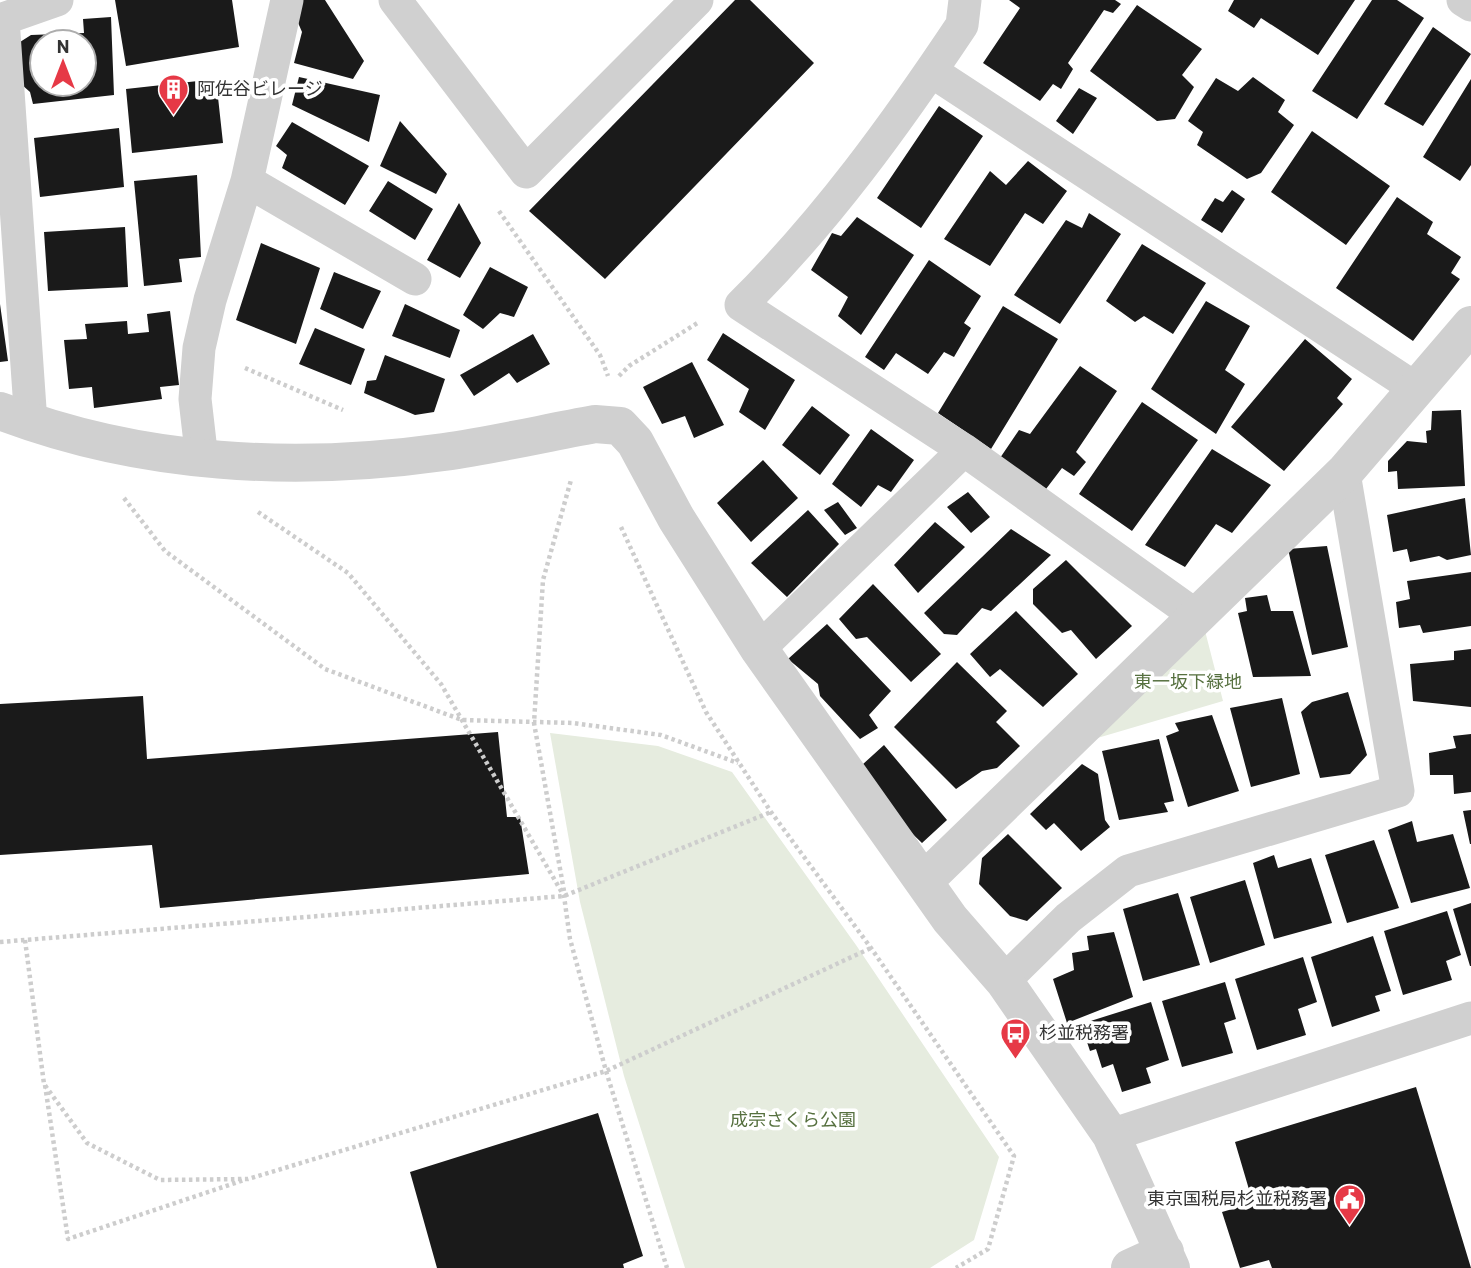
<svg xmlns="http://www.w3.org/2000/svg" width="1471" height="1268" font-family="Barlow,'Noto Sans JP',sans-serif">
<rect width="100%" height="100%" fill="#fff"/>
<path fill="#e6ecdf" d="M 1203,623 L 1223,701 L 1094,739 Z
M 550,733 L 658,746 L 732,772 L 856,945 L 999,1157 L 974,1240 L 930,1268 L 685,1268 L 624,1076 L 580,902 Z"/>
<path fill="#1a1a1a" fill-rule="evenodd" d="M 115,0 L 232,0 L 239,47 L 126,66 Z
M 302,0 L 325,0 L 364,61 L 353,79 L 294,63 L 302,32 L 296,18 Z
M 735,0 L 750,0 L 814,63 L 605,279 L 529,211 Z
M 1009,0 L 1115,0 L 1121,4 L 1113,13 L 1104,10 L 1068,63 L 1073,69 L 1061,89 L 1053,84 L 1040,101 L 983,63 L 1020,8 Z
M 1234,0 L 1355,0 L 1318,55 L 1261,18 L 1254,28 L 1228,11 Z
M 1372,0 L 1397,0 L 1424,18 L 1357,119 L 1312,91 Z
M 1137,5 L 1202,49 L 1182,75 L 1194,87 L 1175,119 L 1157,121 L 1090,71 Z
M 111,17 L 114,95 L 33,104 L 30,92 L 21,84 L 20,42 L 31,35 L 84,33 L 83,19 ZM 42,42 L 84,42 L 84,84 L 42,84 Z
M 1433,27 L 1471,54 L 1423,126 L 1384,104 Z
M 299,77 L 380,95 L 369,142 L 292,105 Z
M 1253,77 L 1285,100 L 1278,112 L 1294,125 L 1261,173 L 1247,179 L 1197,145 L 1203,132 L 1188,121 L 1216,78 L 1238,91 Z
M 216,79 L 223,143 L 132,153 L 126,89 Z
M 1471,79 L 1471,165 L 1460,181 L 1423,157 Z
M 1079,88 L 1097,98 L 1073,134 L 1056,121 Z
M 939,106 L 983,136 L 921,228 L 877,198 Z
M 400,121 L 447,174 L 436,194 L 380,166 Z
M 292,122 L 369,166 L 345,205 L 282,168 L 287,155 L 276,146 Z
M 119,128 L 124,187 L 40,197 L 34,138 Z
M 1312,131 L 1390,186 L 1346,245 L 1271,192 Z
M 1028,161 L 1067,191 L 1043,224 L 1025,213 L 990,266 L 944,239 L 990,171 L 1006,185 Z
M 197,175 L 201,257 L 179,259 L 182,282 L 144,286 L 134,181 Z
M 388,181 L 433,209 L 415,240 L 369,211 Z
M 1232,190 L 1245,199 L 1222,233 L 1201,220 L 1215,198 L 1223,202 Z
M 1397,197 L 1433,222 L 1427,234 L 1461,257 L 1451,273 L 1460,279 L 1413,341 L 1336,288 Z
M 459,203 L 481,243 L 460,278 L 427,260 Z
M 1089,213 L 1121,234 L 1060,324 L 1014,295 L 1066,220 L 1082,228 Z
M 857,217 L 914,255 L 861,335 L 838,316 L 848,297 L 811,270 L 832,233 L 841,236 Z
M 125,227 L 128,287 L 48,291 L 44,232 Z
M 261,243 L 320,268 L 296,344 L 236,320 Z
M 1142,244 L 1206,283 L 1173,334 L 1144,316 L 1135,322 L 1106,301 Z
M 929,260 L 981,296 L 964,323 L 971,328 L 954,357 L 944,352 L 928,374 L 896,353 L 884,370 L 865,357 Z
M 490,267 L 528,287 L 514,317 L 500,313 L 483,329 L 463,315 Z
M 334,272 L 381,291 L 363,329 L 320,309 Z
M 1206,301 L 1250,326 L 1225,370 L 1245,384 L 1216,434 L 1151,389 Z
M 0,304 L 8,361 L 0,362 Z
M 405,304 L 460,330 L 450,358 L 392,336 Z
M 1003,306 L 1058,339 L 991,449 L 938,413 Z
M 170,311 L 179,385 L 160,387 L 162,399 L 94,408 L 92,387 L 69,389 L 64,340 L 87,339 L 85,324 L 127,321 L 128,334 L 149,332 L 147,314 Z
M 315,328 L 365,349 L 351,385 L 299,364 Z
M 723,333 L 795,380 L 765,430 L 739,412 L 749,389 L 707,360 Z
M 533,334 L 550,364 L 517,383 L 509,373 L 474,396 L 460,375 Z
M 1305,339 L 1352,379 L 1337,398 L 1343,404 L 1284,471 L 1231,427 Z
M 385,355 L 445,379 L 434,412 L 415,415 L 364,393 L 367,381 L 376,380 Z
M 692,362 L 724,425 L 694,438 L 685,416 L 662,424 L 643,387 Z
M 1080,366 L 1117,391 L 1076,452 L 1086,462 L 1074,476 L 1062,468 L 1046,489 L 1000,458 L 1019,430 L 1030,434 Z
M 1142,402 L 1198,440 L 1132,531 L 1079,494 Z
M 812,406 L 850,435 L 820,475 L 782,445 Z
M 1461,410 L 1465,486 L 1398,489 L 1397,471 L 1388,472 L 1388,461 L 1407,441 L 1427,443 L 1426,431 L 1431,430 L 1432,411 Z
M 871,429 L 914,460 L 891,492 L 878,485 L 861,507 L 832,484 Z
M 1212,449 L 1271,485 L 1232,533 L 1216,524 L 1185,567 L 1145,545 Z
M 763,460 L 798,498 L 751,542 L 717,503 Z
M 968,492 L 990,517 L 971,533 L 947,507 Z
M 1465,498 L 1471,555 L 1447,560 L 1439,556 L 1410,562 L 1407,549 L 1393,552 L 1387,515 Z
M 838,502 L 857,528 L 845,535 L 824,510 Z
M 808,510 L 839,544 L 787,597 L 751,563 Z
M 935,522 L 965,547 L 918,593 L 894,565 Z
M 1011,529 L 1051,555 L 991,611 L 982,608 L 957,635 L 944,634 L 924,613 Z
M 1327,546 L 1348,647 L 1312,655 L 1288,549 Z
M 1066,560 L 1132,626 L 1096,659 L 1071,630 L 1062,633 L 1033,604 L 1033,589 Z
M 1471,572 L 1471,626 L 1423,633 L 1420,625 L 1399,628 L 1396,602 L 1410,599 L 1407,581 Z
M 873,584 L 941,654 L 911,682 L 867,637 L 856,639 L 839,619 Z
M 1267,595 L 1271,611 L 1293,611 L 1311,676 L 1253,677 L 1238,613 L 1247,611 L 1245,598 Z
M 1016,611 L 1078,674 L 1043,707 L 1000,669 L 990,677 L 970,654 Z
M 827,624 L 891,691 L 869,715 L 878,728 L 860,739 L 820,696 L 818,684 L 788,659 Z
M 1471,649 L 1471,707 L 1413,701 L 1410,664 L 1454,660 L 1454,651 Z
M 957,662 L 1007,711 L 996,722 L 1020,746 L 997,768 L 982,771 L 956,789 L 894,727 Z
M 1348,692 L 1367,755 L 1350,774 L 1320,778 L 1301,712 L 1312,702 Z
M 143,696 L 147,759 L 498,732 L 507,817 L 520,817 L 529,874 L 160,908 L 152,845 L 0,855 L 0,704 Z
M 1282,698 L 1300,774 L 1251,787 L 1230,708 Z
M 1212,715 L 1239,791 L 1188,807 L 1166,736 L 1179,731 L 1175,723 Z
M 1471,734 L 1471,792 L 1454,794 L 1453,775 L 1430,775 L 1429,753 L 1456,748 L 1453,736 Z
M 1159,739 L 1174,801 L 1164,803 L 1168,812 L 1119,820 L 1102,751 Z
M 884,745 L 947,820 L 922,843 L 851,775 Z
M 1082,764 L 1098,774 L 1105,820 L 1110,827 L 1081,851 L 1054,823 L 1046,830 L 1030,814 Z
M 1471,810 L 1471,844 L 1470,844 L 1463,811 Z
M 1412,821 L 1417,842 L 1453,834 L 1470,888 L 1411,903 L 1388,830 Z
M 1008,834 L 1062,888 L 1027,921 L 1010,916 L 979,884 L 982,858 Z
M 1374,840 L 1399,908 L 1347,923 L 1325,855 Z
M 1274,855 L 1278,868 L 1311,858 L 1332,923 L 1274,939 L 1253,863 Z
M 1245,880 L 1265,945 L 1210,963 L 1190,897 Z
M 1178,893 L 1200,965 L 1143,981 L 1123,909 Z
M 1471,903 L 1471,966 L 1470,966 L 1453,909 Z
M 1447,911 L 1461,955 L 1446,961 L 1452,980 L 1403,995 L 1384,931 Z
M 1114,932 L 1133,997 L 1067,1023 L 1053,979 L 1074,970 L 1072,953 L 1089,950 L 1087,936 Z
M 1373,936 L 1391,991 L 1375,996 L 1380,1011 L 1332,1027 L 1311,957 Z
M 1303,957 L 1317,1002 L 1298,1009 L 1306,1035 L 1257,1050 L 1235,979 Z
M 1225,982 L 1236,1019 L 1224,1023 L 1233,1053 L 1182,1067 L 1162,1001 Z
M 1151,1002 L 1169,1060 L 1146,1068 L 1151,1083 L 1122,1092 L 1113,1064 L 1102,1068 L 1096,1049 L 1090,1051 L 1081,1024 Z
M 1416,1087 L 1471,1268 L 1272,1268 L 1269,1260 L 1240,1268 L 1222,1212 L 1253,1203 L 1235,1142 Z
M 598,1113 L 643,1256 L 623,1264 L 624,1268 L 437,1268 L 410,1172 Z"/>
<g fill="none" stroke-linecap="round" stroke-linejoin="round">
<path stroke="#cdcdcd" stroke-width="4.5" stroke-dasharray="3.5 3.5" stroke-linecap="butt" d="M 499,211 L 600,355 L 608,376
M 245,368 L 343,410
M 619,376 L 629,366 L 699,322
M 124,498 L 165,551 L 325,669 L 462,720 L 573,723 L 661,735 L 738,763
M 258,512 L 348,573 L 441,684 L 564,896 L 570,939 L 606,1071 L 667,1268
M 621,527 L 706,712 L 771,812 L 871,948 L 1014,1156 L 988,1249 L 956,1268
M 564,891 L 534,723 L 543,580 L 571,480
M 25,940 L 44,1084 L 87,1143 L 160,1180 L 248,1179 L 606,1071 L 871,948
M 0,942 L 564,896 L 771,812
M 45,1085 L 68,1239 L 244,1180"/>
<path stroke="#d0d0d0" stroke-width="33" d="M 395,0 L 526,172 L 697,0
M 965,0 L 962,25 C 896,124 826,221 741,305 L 964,450 L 1195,615
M 1463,0 L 1471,5
M 3,19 L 31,423
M 0,20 L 57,0
M 931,71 L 1415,388
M 247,181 L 415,279
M 202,460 L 195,399 L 199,348 L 210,300 L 247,181 L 287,0
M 759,649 L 964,450
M 1004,981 L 1068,918 L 1128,871 L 1398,791 L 1344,473
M 1111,1135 L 1471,1018"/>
<path stroke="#d0d0d0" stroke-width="38" d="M 0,411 C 141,465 295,473 444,452 C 494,445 545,433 595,424 L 620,426 L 635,442 L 676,518 L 759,649 L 950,919 L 1004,981 L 1111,1135 L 1171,1268
M 924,881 L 1344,473 L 1471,325
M 1130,1268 L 1165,1252"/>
</g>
<defs>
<symbol id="building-pin" viewBox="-11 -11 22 30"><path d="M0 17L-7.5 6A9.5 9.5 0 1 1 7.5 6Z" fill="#e63946" stroke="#fff"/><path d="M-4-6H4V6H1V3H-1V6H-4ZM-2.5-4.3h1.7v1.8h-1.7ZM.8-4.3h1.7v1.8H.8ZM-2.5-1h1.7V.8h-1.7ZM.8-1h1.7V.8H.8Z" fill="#fff"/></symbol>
<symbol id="bus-pin" viewBox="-11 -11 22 30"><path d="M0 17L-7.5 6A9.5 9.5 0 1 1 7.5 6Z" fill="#e63946" stroke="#fff"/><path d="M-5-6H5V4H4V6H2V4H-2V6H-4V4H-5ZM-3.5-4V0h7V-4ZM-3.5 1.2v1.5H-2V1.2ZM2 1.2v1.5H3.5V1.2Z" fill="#fff"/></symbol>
<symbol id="civic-pin" viewBox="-11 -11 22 30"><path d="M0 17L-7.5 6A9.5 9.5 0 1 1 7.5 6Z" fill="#e63946" stroke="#fff"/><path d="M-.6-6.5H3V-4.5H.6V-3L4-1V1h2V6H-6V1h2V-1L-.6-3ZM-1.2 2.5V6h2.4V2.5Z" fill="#fff"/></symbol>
</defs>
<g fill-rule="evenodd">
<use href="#building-pin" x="156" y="72" width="35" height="47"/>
<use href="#bus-pin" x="998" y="1016" width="35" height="47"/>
<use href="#civic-pin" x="1332" y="1182" width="35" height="47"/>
</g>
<g text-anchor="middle" stroke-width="7" stroke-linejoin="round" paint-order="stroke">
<g font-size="18" fill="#333" stroke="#fff" text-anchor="start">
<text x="197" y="95">阿佐谷ビレージ</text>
<text x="1039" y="1039">杉並税務署</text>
<text x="1327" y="1205" text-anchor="end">東京国税局杉並税務署</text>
</g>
<g font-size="18" fill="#56703f" stroke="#fff">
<text x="1188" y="688">東一坂下緑地</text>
<text x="793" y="1126">成宗さくら公園</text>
</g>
</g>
<g transform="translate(63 63)"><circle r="33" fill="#ffffff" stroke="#adadad" stroke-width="2"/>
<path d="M0-5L12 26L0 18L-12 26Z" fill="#e63946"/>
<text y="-10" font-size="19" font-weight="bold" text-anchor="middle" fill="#333333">N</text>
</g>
</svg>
